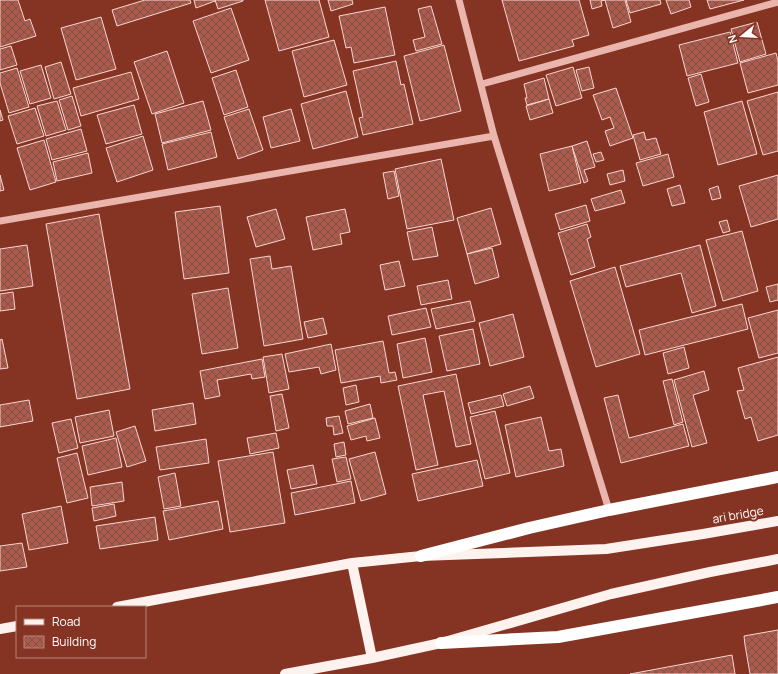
<svg xmlns="http://www.w3.org/2000/svg" width="778" height="674" font-family="Manrope,sans-serif">
<defs>
<pattern id="building-cross-hatch" width="8" height="8" patternUnits="userSpaceOnUse"><rect width="8" height="8" fill="#ad5a4b"/><path d="M0 0l8 8M0 8l8-8" fill="none" stroke="#7c534c"/></pattern>
</defs>
<rect width="100%" height="100%" fill="#853323"/>
<path fill="url(#building-cross-hatch)" stroke="#f7d6d0" d="M 0,0 L 18,0 L 25,21 L 30,19 L 36,36 L 0,47 Z
M 145,0 L 190,0 L 191,3 L 117,26 L 112,10 Z
M 194,0 L 215,0 L 215,1 L 196,8 Z
M 215,0 L 243,0 L 243,1 L 218,9 Z
M 265,0 L 319,0 L 329,37 L 279,51 Z
M 328,0 L 352,0 L 353,4 L 331,11 Z
M 502,0 L 579,0 L 589,35 L 572,40 L 574,46 L 519,61 Z
M 590,0 L 625,0 L 631,22 L 613,28 L 605,0 L 601,1 L 602,6 L 592,9 Z
M 626,0 L 660,0 L 661,4 L 630,13 Z
M 666,0 L 689,0 L 691,7 L 671,14 Z
M 707,0 L 744,0 L 710,9 Z
M 431,6 L 442,44 L 416,51 L 413,40 L 425,37 L 418,9 Z
M 385,7 L 395,55 L 354,63 L 351,47 L 346,48 L 339,16 Z
M 231,8 L 249,60 L 211,73 L 193,21 Z
M 101,17 L 116,69 L 76,80 L 61,28 Z
M 757,22 L 766,54 L 740,62 L 731,29 Z
M 730,32 L 738,63 L 687,76 L 679,45 Z
M 334,40 L 347,85 L 304,97 L 292,51 Z
M 444,45 L 461,111 L 420,121 L 404,56 Z
M 11,46 L 17,65 L 0,70 L 0,49 Z
M 167,51 L 184,103 L 152,114 L 134,62 Z
M 776,53 L 778,61 L 778,85 L 748,93 L 740,63 Z
M 396,61 L 401,85 L 404,84 L 413,124 L 363,135 L 359,118 L 363,117 L 353,71 Z
M 61,62 L 71,94 L 54,99 L 45,67 Z
M 41,65 L 51,98 L 30,104 L 20,71 Z
M 573,67 L 582,98 L 556,106 L 546,75 Z
M 589,67 L 594,88 L 582,91 L 576,70 Z
M 17,68 L 29,107 L 9,113 L 0,83 L 0,73 Z
M 236,70 L 248,107 L 224,115 L 212,78 Z
M 131,72 L 139,99 L 81,116 L 73,88 Z
M 701,74 L 709,102 L 696,106 L 688,78 Z
M 544,78 L 549,99 L 527,105 L 525,98 L 527,98 L 524,84 Z
M 616,88 L 633,138 L 610,146 L 605,131 L 614,128 L 610,117 L 602,120 L 593,95 Z
M 346,91 L 358,137 L 313,149 L 301,104 Z
M 778,92 L 778,151 L 763,155 L 747,101 Z
M 72,96 L 81,126 L 68,130 L 59,100 Z
M 549,99 L 553,113 L 530,120 L 526,106 Z
M 57,101 L 66,130 L 46,136 L 37,106 Z
M 203,101 L 211,130 L 162,143 L 155,114 Z
M 742,101 L 757,154 L 718,165 L 704,112 Z
M 134,105 L 142,134 L 106,144 L 97,115 Z
M 35,108 L 44,136 L 17,144 L 8,116 Z
M 249,109 L 263,150 L 238,159 L 224,117 Z
M 291,109 L 300,141 L 271,148 L 263,117 Z
M 0,110 L 3,120 L 0,121 Z
M 81,129 L 87,151 L 52,160 L 46,139 Z
M 211,132 L 217,157 L 168,170 L 162,144 Z
M 644,132 L 646,140 L 656,138 L 661,154 L 640,160 L 633,135 Z
M 143,136 L 153,170 L 117,182 L 106,148 Z
M 44,140 L 56,182 L 30,190 L 17,148 Z
M 587,141 L 595,167 L 584,170 L 588,181 L 584,183 L 572,146 Z
M 572,146 L 581,183 L 549,191 L 540,154 Z
M 601,152 L 604,160 L 596,162 L 593,154 Z
M 88,153 L 92,173 L 57,181 L 53,162 Z
M 668,154 L 674,177 L 643,186 L 636,163 Z
M 441,159 L 454,220 L 407,229 L 395,169 Z
M 623,170 L 625,181 L 610,185 L 607,174 Z
M 394,171 L 399,196 L 388,199 L 383,173 Z
M 0,175 L 4,190 L 0,191 Z
M 778,175 L 778,219 L 751,227 L 739,186 Z
M 680,185 L 685,203 L 672,206 L 667,189 Z
M 718,186 L 721,198 L 712,200 L 709,189 Z
M 621,190 L 625,203 L 595,211 L 591,199 Z
M 586,205 L 590,221 L 560,230 L 555,214 Z
M 220,206 L 229,273 L 184,279 L 175,212 Z
M 491,208 L 501,244 L 467,254 L 457,218 Z
M 276,209 L 285,239 L 256,247 L 247,217 Z
M 345,209 L 350,232 L 340,234 L 342,244 L 313,250 L 306,217 Z
M 99,214 L 130,389 L 77,399 L 46,224 Z
M 727,220 L 730,231 L 723,233 L 719,222 Z
M 587,224 L 591,237 L 587,239 L 595,267 L 571,275 L 558,233 Z
M 432,227 L 438,256 L 413,260 L 407,232 Z
M 742,231 L 758,291 L 723,301 L 706,240 Z
M 27,245 L 33,286 L 0,291 L 0,249 Z
M 700,245 L 716,306 L 692,313 L 681,273 L 626,287 L 620,266 Z
M 492,248 L 499,277 L 475,284 L 467,254 Z
M 270,256 L 272,269 L 291,266 L 303,339 L 264,346 L 250,259 Z
M 399,261 L 405,286 L 385,290 L 380,265 Z
M 615,267 L 640,354 L 596,367 L 570,281 Z
M 448,280 L 452,299 L 421,305 L 417,286 Z
M 778,284 L 778,300 L 770,302 L 766,287 Z
M 228,288 L 238,348 L 202,354 L 192,294 Z
M 13,292 L 15,309 L 0,311 L 0,294 Z
M 470,301 L 475,321 L 436,329 L 431,309 Z
M 742,304 L 748,329 L 645,355 L 639,330 Z
M 426,308 L 431,327 L 392,335 L 388,316 Z
M 778,310 L 778,353 L 759,358 L 748,318 Z
M 513,314 L 524,357 L 490,366 L 479,323 Z
M 323,318 L 327,334 L 308,338 L 304,322 Z
M 473,329 L 480,364 L 447,371 L 439,336 Z
M 425,338 L 432,372 L 403,378 L 397,344 Z
M 2,339 L 8,368 L 0,369 L 0,340 Z
M 383,341 L 389,373 L 395,372 L 397,380 L 381,383 L 380,376 L 341,383 L 335,350 Z
M 331,344 L 336,370 L 321,374 L 319,367 L 289,372 L 285,354 Z
M 684,347 L 689,368 L 668,374 L 663,353 Z
M 282,354 L 289,389 L 269,393 L 263,357 Z
M 778,357 L 778,435 L 758,441 L 751,417 L 745,419 L 737,391 L 744,390 L 738,368 Z
M 262,359 L 265,377 L 252,379 L 251,374 L 217,380 L 220,396 L 205,399 L 200,371 Z
M 704,371 L 709,390 L 693,395 L 707,443 L 692,447 L 674,380 Z
M 456,374 L 471,444 L 456,447 L 444,391 L 423,395 L 438,465 L 416,470 L 398,386 Z
M 672,379 L 683,422 L 674,425 L 663,381 Z
M 356,385 L 359,402 L 346,405 L 343,388 Z
M 530,386 L 534,398 L 507,406 L 503,394 Z
M 282,394 L 289,428 L 276,431 L 270,396 Z
M 501,395 L 504,406 L 471,414 L 468,403 Z
M 618,395 L 629,438 L 683,424 L 689,446 L 621,463 L 604,398 Z
M 29,400 L 33,421 L 0,427 L 0,405 Z
M 193,403 L 196,424 L 155,431 L 152,410 Z
M 370,404 L 373,418 L 348,424 L 345,411 Z
M 109,410 L 114,436 L 80,443 L 75,417 Z
M 495,411 L 510,473 L 485,479 L 470,417 Z
M 339,416 L 343,433 L 334,435 L 333,426 L 327,426 L 326,418 Z
M 541,417 L 549,451 L 561,449 L 564,466 L 516,477 L 505,425 Z
M 375,418 L 380,438 L 367,441 L 366,436 L 351,440 L 347,426 Z
M 71,419 L 78,448 L 59,453 L 52,423 Z
M 135,426 L 146,461 L 127,467 L 116,432 Z
M 276,433 L 279,448 L 250,454 L 247,438 Z
M 116,438 L 122,467 L 88,475 L 82,446 Z
M 206,439 L 209,463 L 160,470 L 156,447 Z
M 344,442 L 346,455 L 336,457 L 334,444 Z
M 273,452 L 285,523 L 230,532 L 218,461 Z
M 375,452 L 386,494 L 361,501 L 349,459 Z
M 77,453 L 88,498 L 67,503 L 57,458 Z
M 346,457 L 351,479 L 337,482 L 332,459 Z
M 477,460 L 483,486 L 418,501 L 412,474 Z
M 313,465 L 317,484 L 291,489 L 287,470 Z
M 175,473 L 181,506 L 164,509 L 158,477 Z
M 351,481 L 355,503 L 295,515 L 291,493 Z
M 122,482 L 124,501 L 92,506 L 90,487 Z
M 218,501 L 223,529 L 169,540 L 163,511 Z
M 114,504 L 116,516 L 94,521 L 92,508 Z
M 61,506 L 68,543 L 29,550 L 22,514 Z
M 155,517 L 158,540 L 100,549 L 96,526 Z
M 22,543 L 27,567 L 0,571 L 0,546 Z
M 778,630 L 778,674 L 750,674 L 745,645 L 744,636 Z
M 732,655 L 735,674 L 630,674 Z"/>
<g fill="none" stroke-linecap="round" stroke-linejoin="round">
<path stroke="#e9b5ac" stroke-width="7" d="M 459,0 L 494,136 L 609,510
M 482,84 L 778,2
M 0,221 L 494,136"/>
<path stroke="#fef2ef" stroke-width="10" d="M 352,563 L 372,658
M 117,607 L 352,563 L 421,556 L 606,549 L 703,534 L 778,521
M 0,629 L 17,626
M 285,674 L 372,658 L 441,643 L 611,594 L 710,572 L 778,559"/>
<path stroke="#fff" stroke-width="12" d="M 421,556 L 529,528 L 609,510 L 778,477
M 441,643 L 558,637 L 778,597"/>
</g>
<g text-anchor="middle" stroke-width="4" stroke-linejoin="round" paint-order="stroke">
<g font-size="12" fill="#fff" stroke="#853323">
<text transform="translate(738 515) rotate(-10)" y="4">ari bridge</text>
</g>
</g>
<rect x="16" y="606" width="130" height="52" fill="#853323" stroke="#b6857b"/>
<rect x="24" y="619" width="20" height="6" fill="#fef2ef" stroke="#b6857b"/>
<text x="52" y="626" font-size="12" fill="#ffffff">Road</text>
<rect x="24" y="636" width="20" height="12" fill="url(#building-cross-hatch)" stroke="#b6857b"/>
<text x="52" y="646" font-size="12" fill="#ffffff">Building</text>
<g transform="translate(742 36) rotate(252)" stroke="#853323" stroke-width="3" paint-order="stroke">
<path d="M0-3L7 15L0 10L-7 15Z" fill="#ffffff"/>
<text y="-6" font-size="11" font-weight="bold" text-anchor="middle" fill="#ffffff">N</text>
</g>
</svg>
